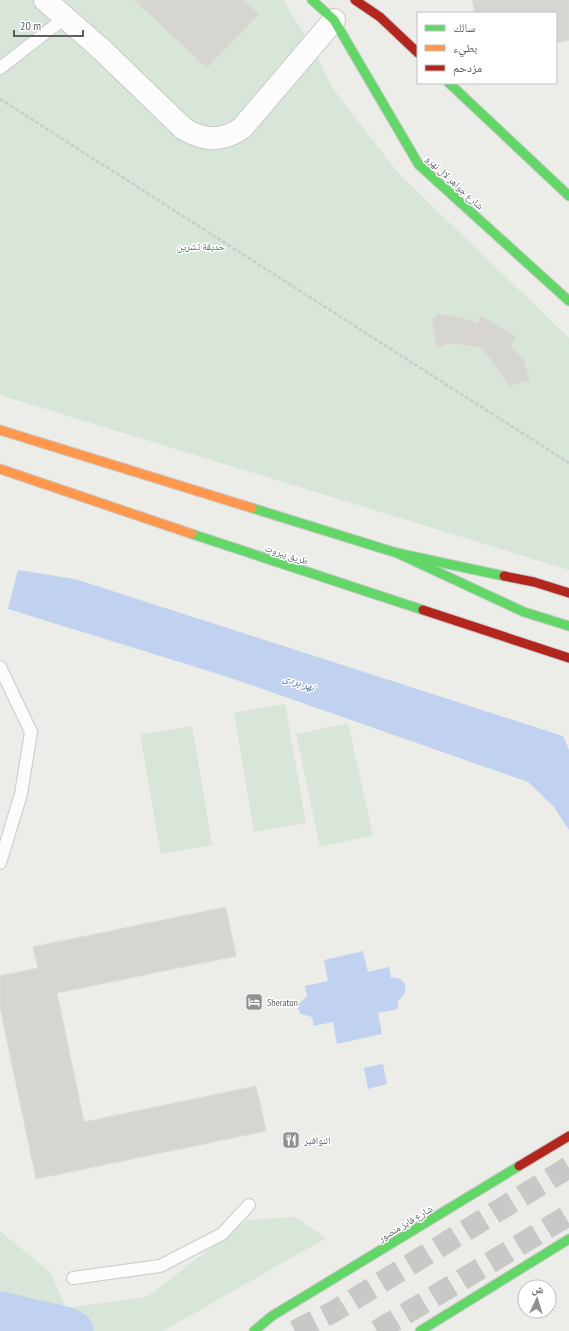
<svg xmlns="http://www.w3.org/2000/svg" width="569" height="1331" font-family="'PT Sans Narrow','Noto Naskh Arabic',sans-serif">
<rect width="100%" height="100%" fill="#ecece8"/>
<path fill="#d7e6d9" d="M 0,0 L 283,0 L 312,46 L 333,89 L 399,174 L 569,338 L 569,570 L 0,395 Z
M 285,704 L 306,823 L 254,832 L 234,713 Z
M 348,723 L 373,835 L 320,847 L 296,734 Z
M 192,726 L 212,845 L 161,854 L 140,735 Z
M 295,1217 L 326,1238 L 163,1331 L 0,1331 L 0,1231 L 51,1273 L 66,1308 L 147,1297 L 247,1220 Z"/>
<path fill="#c1d2f0" d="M 18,570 L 75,579 L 563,736 L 569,750 L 569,830 L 554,807 L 528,782 L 228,677 L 8,609 Z
M 363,951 L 368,972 L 389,967 L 391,978 C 406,976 411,991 398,1001 L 398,1009 L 378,1013 L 382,1034 L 337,1044 L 333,1022 L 314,1026 L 312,1017 L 301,1014 L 298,1009 L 299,1004 L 307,996 L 305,986 L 328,981 L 324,960 Z
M 383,1064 L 387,1084 L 368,1089 L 364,1068 Z"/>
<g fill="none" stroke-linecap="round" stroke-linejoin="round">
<path stroke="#c1d2f0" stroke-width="41" d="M 0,1312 L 65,1327 L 73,1331"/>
</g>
<path fill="#d6d5d2" stroke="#dcdbd7" d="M 134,0 L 244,0 L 259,14 L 207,68 Z
M 472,0 L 569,0 L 569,40 L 556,43 L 556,13 L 475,13 Z
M 439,314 L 456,317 L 477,323 L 481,316 L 516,337 L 511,346 L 523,359 L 530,380 L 509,386 L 489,357 L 479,347 L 451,343 L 436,348 L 432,320 Z
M 226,907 L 236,956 L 57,993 L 84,1122 L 256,1086 L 266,1131 L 36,1179 L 0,1007 L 0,976 L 38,968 L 33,947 Z"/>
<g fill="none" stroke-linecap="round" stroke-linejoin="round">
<path stroke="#c8c9c7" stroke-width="22" stroke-dasharray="22 11" stroke-linecap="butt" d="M 295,1331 L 333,1312 L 569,1167
M 377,1331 L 569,1215"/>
<defs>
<path id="lane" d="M 0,68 L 66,17
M 0,667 L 31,732 L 21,794 L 0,863
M 73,1278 L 160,1266 L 222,1234 L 249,1205"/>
<path id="street" d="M 45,0 L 100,48 L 184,129 C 205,141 222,142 242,128 L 334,20"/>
<path id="fast" d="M 312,0 L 334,20 L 419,165 L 569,301
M 449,83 L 569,196
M 252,508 L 397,553 L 504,576
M 192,534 L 423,610
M 397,553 L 524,612 L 569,626
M 254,1331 L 272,1316 L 519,1166
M 420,1331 L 569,1239"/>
<path id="slow" d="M 0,430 L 252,508
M 0,469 L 192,534"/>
<path id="jam" d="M 355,0 L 380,17 L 418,53
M 504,576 L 534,582 L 569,593
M 423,610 L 569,658
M 519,1166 L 569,1136"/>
</defs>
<use href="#lane" stroke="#c9c9ca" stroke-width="14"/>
<use href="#street" stroke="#c9c9ca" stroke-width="24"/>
<use href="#fast" stroke="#cacaca" stroke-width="11"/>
<use href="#slow" stroke="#cacaca" stroke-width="11"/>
<use href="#jam" stroke="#cacaca" stroke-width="11"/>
<path stroke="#cacdcc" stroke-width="2.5" stroke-dasharray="4 2" stroke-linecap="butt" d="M 0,99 L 569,463"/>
<use href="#lane" stroke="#fcfcfc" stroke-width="12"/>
<use href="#street" stroke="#fcfcfc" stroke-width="22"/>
<use href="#fast" stroke="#63d668" stroke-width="9"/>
<use href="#slow" stroke="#ff974d" stroke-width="9"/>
<use href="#jam" stroke="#b3261e" stroke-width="9"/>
</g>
<defs>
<symbol id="hotel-square" viewBox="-11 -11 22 22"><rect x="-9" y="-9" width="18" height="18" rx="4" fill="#8f9092" stroke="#fff"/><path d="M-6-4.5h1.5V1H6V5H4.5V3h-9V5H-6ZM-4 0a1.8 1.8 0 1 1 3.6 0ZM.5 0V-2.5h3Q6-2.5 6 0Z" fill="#fff"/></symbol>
<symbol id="restaurant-square" viewBox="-11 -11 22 22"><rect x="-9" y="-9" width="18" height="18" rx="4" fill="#8f9092" stroke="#fff"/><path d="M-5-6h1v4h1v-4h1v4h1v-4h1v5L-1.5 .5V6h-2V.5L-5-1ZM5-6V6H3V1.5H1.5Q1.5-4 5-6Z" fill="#fff"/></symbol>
</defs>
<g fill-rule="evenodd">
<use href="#hotel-square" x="244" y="992" width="20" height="20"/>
<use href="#restaurant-square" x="281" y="1130" width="20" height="20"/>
</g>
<g text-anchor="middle" stroke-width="3" stroke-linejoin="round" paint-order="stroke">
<g font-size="10" fill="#5d5f64" stroke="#fff">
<text transform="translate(455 182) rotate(43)" y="4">شارع جواهر لال نهرو</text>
<text transform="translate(287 554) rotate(18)" y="4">طريق بيروت</text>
<text transform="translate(405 1223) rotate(-31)" y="4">شارع فايز منصور</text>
</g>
<g font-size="10" fill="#408051" stroke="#fff">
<text x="201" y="250">حديقة تشرين</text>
</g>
<g font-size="10" fill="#5d5f64" stroke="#fff" text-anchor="start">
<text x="267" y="1006">Sheraton</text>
<text x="304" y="1144">النوافير</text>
</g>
<g font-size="11" font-style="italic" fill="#556eb5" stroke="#fff">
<text transform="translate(299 682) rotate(19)" y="4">نهر بردى</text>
</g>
</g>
<rect x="417" y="12" width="140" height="72" fill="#ffffff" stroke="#bebfc1"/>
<rect x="425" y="25" width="20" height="6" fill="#63d668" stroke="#bebfc1"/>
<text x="453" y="32" font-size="12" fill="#5d5f64">سالك</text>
<rect x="425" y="45" width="20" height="6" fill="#ff974d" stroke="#bebfc1"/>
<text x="453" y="52" font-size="12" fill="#5d5f64">بطيء</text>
<rect x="425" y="65" width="20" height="6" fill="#b3261e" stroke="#bebfc1"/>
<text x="453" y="72" font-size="12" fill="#5d5f64">مزدحم</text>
<g transform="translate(537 1299) rotate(4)"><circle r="19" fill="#ffffff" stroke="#bebfc1"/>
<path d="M0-3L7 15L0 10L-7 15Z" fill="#8f9092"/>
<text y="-6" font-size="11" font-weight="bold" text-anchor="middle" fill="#5d5f64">ش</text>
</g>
<path d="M14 30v6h69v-6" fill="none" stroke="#5d5f64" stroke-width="2"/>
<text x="20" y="30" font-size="12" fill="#5d5f64" stroke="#ffffff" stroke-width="3" paint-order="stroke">20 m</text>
</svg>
